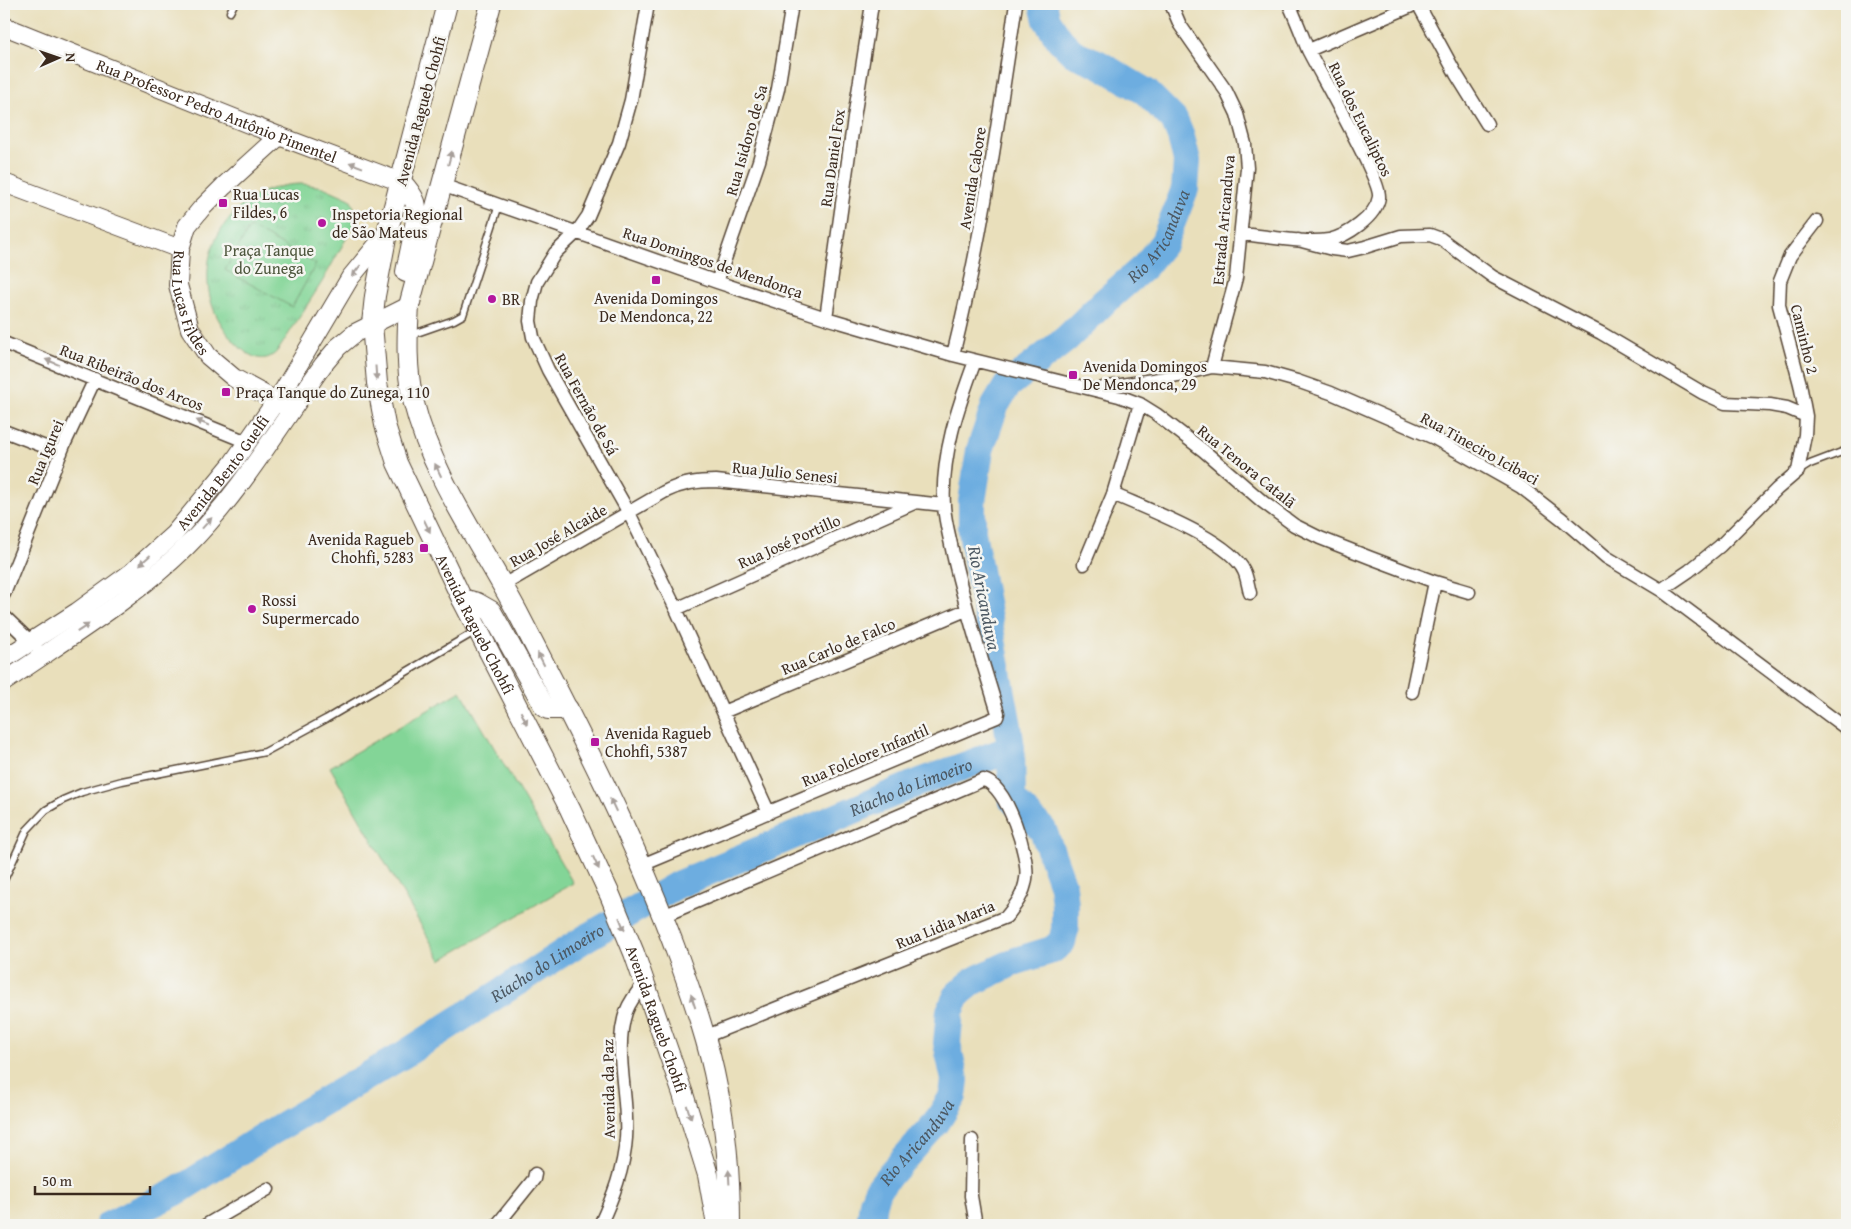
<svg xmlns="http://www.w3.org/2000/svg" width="1851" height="1229" font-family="'Gentium Book Plus',serif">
<defs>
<pattern id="park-tufts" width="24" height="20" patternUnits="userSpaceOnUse" patternTransform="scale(1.25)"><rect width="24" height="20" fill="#83d597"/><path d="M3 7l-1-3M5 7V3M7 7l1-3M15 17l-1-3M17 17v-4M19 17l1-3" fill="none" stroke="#72b782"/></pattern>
</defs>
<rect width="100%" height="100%" fill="#f6f6f2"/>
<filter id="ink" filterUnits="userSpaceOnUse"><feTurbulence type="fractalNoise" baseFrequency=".02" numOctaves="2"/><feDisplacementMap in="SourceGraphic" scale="10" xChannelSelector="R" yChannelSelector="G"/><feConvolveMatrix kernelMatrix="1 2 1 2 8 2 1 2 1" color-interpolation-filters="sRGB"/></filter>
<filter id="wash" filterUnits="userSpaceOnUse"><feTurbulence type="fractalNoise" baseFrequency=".0096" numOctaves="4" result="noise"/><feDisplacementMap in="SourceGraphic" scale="20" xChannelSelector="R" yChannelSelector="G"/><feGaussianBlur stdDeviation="1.12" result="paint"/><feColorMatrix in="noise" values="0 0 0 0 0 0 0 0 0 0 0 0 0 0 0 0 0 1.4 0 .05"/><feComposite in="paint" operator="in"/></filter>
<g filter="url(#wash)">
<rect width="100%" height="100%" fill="#e9dfbb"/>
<path fill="url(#park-tufts)" stroke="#5f805a" d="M 303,184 L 323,187 L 350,199 L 356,212 L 356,221 L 322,282 L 279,349 C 256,379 222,330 214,310 C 209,297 207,283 208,269 C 209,248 220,227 235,212 C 253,193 277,184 303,184 Z"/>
<path fill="#83d597" stroke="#5f805a" d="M 250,227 L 316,264 L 292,307 L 225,270 Z
M 461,691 L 573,883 L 441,960 L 330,767 Z"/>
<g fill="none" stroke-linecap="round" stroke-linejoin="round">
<g stroke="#6dade0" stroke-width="28">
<path id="s1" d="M 109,1225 L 176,1192 L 266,1135 L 403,1055 L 586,938 L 677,885 L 915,784 L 1011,749"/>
<path id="s2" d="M 870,1225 L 873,1202 L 877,1191 L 891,1173 L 936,1123 L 953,1096 L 955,1080 L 947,1043 L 950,1011 L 958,994 L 974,981 L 1016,961 L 1052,950 L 1062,942 L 1065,929 L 1065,906 L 1063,886 L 1043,830 L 1012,799 L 1011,749 L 1008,726 L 972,532 L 972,502 L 980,450 L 995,406 L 1007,386 L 1066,339 L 1104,302 L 1145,266 L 1164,242 L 1185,189 L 1187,161 L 1181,137 L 1174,120 L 1146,92 L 1099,64 L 1073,53 L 1060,40 L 1047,20 L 1043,4"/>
</g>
</g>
</g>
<g filter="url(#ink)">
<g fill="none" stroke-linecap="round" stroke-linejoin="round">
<defs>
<path id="lane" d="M 230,12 L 234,4
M 411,335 L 454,320 L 463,315 L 499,205
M 1799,471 L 1810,464 L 1847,450
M 4,880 L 27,830 L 46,810 L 63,800 L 82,792 L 122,781 L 265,752 L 326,719 L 476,631"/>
<path id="street" d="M 648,4 L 631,100 L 619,143 L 588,216 L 577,232 L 555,253 L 537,282 L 532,301 L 530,321 L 533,337 L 548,370 L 629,513 L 676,609 L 769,813
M 1171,4 L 1180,25 L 1226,91 L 1237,114 L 1245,144 L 1247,168 L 1236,278 L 1212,367
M 1418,4 L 1456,74 L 1487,124
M 1309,50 L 1416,4
M 442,185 L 717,282 L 826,318 L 953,355 L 1119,396 L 1140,404 L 1156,414 L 1204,451 L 1263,502 L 1294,525 L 1320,538 L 1371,558 L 1435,582 L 1469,592
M 1241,234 C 1267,236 1304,244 1329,240 C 1347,236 1376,217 1379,197 C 1381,179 1320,74 1308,50 C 1302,35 1296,19 1289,4
M 1298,240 L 1332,249 L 1348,251 L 1365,247 L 1401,236 L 1430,235 L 1441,239 L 1493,277 L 1601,333 L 1703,393 L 1725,403 L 1770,405 L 1787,408 L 1806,416
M 717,282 L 759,161 L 778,89 L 792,4
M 826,318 L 854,118 L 872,4
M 4,343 L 247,442
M 953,355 C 982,239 998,122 1016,4
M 1103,388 L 1165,378 L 1212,367 L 1265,372 L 1297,381 L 1331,393 L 1434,438 L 1521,487 L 1562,519 L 1606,557 L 1661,590 L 1847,729
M 4,431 L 61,453
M 1113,494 C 1146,509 1229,539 1244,571 C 1247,577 1248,586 1250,593
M 1084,564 L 1113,494 L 1140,404
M 503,585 L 664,492 C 682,483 697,481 716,481 L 944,505
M 1661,590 L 1689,571 L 1720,546 L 1777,489 L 1798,471 L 1805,435 L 1806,416 L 1800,384 L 1779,305 L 1780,281 L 1790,256 L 1817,221
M 4,594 L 64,445 L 95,379
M 676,609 L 914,503
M 4,616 L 36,647
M 1412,692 L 1435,582
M 723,712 L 966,610
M 642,865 L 997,717 L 998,713 C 982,660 965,608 953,554 C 950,538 945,522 944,506 C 941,455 958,407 975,361
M 663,916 L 983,780 C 1007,784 1030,858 1026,879 C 1024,894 1016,905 1006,917 L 704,1037
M 972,1140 L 971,1196 L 976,1225
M 206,1225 L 268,1189
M 497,1225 L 534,1179 L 535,1174
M 600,1225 C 613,1197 624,1169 626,1138 C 629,1098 613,1050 626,1012 C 630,1001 637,992 645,983"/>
<g id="secondary">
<path id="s3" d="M 4,26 L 279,136 L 401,182"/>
<path id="s4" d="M 279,136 L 224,186 L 201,209 L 187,226 L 180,249 L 178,285 L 190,329 L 208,356 L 234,378 L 285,406"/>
<path d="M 4,183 L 180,249"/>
<path id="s5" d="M 4,659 L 77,612 L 132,572 L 174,534 L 232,464 L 283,391 L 350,278 L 387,233"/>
<path d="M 4,682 C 66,639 132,600 186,547 C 240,494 279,426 323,365 L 338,347 L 355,333 L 409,306"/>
</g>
<g id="primary">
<path id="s6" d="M 447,4 L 387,233 L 375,296 L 372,324 L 377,383 L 385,425 L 397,463 L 462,599 L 570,809 L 610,895 L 634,953 L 683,1094 L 708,1175 L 717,1225"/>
<path d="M 491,4 L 409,306 C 407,337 406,369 413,400 C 432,478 483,546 520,617 C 578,729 636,841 679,959 C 694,1001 709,1044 717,1087 C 727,1133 730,1179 730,1225"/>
<path d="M 401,182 C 407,188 412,194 415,202 C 420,216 409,255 406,272"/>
<path d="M 462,599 L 477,603 L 491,611 L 544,706 L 548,709 L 568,709"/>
</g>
</defs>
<use href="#lane" stroke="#554536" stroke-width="9"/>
<use href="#street" stroke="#554536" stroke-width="15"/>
<use href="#secondary" stroke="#554536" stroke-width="20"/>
<use href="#primary" stroke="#554536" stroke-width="22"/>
<use href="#lane" stroke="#fff" stroke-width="6"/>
<use href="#street" stroke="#fff" stroke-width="12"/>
<use href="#secondary" stroke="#fff" stroke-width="18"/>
<use href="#primary" stroke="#fff" stroke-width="20"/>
</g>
<defs><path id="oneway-solid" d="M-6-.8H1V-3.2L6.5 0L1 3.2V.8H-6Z" transform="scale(1.25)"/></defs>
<g fill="#a79f9a">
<use href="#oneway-solid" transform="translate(450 158) rotate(-75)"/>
<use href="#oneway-solid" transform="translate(356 165) rotate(-159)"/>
<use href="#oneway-solid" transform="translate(356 271) rotate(129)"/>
<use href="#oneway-solid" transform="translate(52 362) rotate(-158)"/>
<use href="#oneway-solid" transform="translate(376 373) rotate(86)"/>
<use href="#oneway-solid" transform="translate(203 423) rotate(-157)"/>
<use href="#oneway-solid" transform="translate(438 470) rotate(-116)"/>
<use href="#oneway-solid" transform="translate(207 523) rotate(-48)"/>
<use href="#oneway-solid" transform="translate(427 526) rotate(64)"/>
<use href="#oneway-solid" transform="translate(145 560) rotate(138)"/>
<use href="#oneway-solid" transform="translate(83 628) rotate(-34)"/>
<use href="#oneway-solid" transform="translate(541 659) rotate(-117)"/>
<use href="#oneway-solid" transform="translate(524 718) rotate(63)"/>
<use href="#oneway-solid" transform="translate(613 805) rotate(-115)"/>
<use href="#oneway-solid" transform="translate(596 863) rotate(65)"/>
<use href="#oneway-solid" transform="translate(622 924) rotate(68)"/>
<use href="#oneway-solid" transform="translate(693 1001) rotate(-108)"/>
<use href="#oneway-solid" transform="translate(689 1112) rotate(72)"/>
<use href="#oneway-solid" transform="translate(729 1177) rotate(-93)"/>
</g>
</g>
<g fill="#b5179e" stroke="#f6f6f2" stroke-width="2">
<rect x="218" y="198" width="10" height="10" rx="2.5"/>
<circle cx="322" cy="223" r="5"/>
<rect x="651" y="275" width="10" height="10" rx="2.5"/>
<circle cx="492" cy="299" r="5"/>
<rect x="1068" y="370" width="10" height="10" rx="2.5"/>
<rect x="221" y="387" width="10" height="10" rx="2.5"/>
<rect x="419" y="543" width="10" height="10" rx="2.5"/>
<circle cx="252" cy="609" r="5"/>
<rect x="590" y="737" width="10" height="10" rx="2.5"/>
</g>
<g text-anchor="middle" stroke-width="5" stroke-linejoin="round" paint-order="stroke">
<g font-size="16" fill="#3b2a1e" stroke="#f6f6f2">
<text dy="6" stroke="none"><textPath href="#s3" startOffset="229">Rua Professor Pedro Antônio Pimentel</textPath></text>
<text transform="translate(420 111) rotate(-75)" y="6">Avenida Ragueb Chohfi</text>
<text transform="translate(1361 119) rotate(64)" y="6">Rua dos Eucaliptos</text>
<text transform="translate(746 140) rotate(-74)" y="6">Rua Isidoro de Sa</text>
<text transform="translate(832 158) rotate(-82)" y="6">Rua Daniel Fox</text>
<text transform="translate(972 178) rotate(-81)" y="6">Avenida Cabore</text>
<text transform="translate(1223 220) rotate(-85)" y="6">Estrada Aricanduva</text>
<text transform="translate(713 262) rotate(19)" y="6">Rua Domingos de Mendonça</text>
<text dy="6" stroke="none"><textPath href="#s4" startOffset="209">Rua Lucas Fildes</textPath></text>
<text transform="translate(1805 339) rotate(76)" y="6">Caminho 2</text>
<text transform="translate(132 377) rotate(22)" y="6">Rua Ribeirão dos Arcos</text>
<text transform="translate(587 404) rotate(61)" y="6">Rua Fernão de Sá</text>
<text transform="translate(1480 448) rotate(29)" y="6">Rua Tineciro Icibaci</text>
<text transform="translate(45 452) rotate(-67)" y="6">Rua Igurei</text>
<text transform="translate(1247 466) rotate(39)" y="6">Rua Tenora Catalã</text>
<text dy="6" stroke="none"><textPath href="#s5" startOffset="290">Avenida Bento Guelfi</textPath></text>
<text transform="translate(785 472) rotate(6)" y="6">Rua Julio Senesi</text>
<text transform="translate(558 535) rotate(-30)" y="6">Rua José Alcaide</text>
<text transform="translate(789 541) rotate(-24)" y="6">Rua José Portillo</text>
<text dy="6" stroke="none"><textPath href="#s6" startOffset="650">Avenida Ragueb Chohfi</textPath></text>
<text transform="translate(838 646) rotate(-23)" y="6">Rua Carlo de Falco</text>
<text transform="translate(865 755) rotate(-23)" y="6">Rua Folclore Infantil</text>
<text transform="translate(945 924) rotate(-22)" y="6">Rua Lidia Maria</text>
<text dy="6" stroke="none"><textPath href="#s6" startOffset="1085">Avenida Ragueb Chohfi</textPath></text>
<text transform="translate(608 1089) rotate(-91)" y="6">Avenida da Paz</text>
</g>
<g font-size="16" fill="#3b2a1e" stroke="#f6f6f2" text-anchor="start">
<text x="233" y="200">Rua Lucas<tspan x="233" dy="18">Fildes, 6</tspan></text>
<text x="332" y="220">Inspetoria Regional<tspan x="332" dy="18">de São Mateus</tspan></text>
<text x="656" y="304" text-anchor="middle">Avenida Domingos<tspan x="656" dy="18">De Mendonca, 22</tspan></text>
<text x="502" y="305">BR</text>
<text x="1083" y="372">Avenida Domingos<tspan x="1083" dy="18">De Mendonca, 29</tspan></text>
<text x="236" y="398">Praça Tanque do Zunega, 110</text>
<text x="414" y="545" text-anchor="end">Avenida Ragueb<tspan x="414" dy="18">Chohfi, 5283</tspan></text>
<text x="262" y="606">Rossi<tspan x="262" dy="18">Supermercado</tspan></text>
<text x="605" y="739">Avenida Ragueb<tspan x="605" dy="18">Chohfi, 5387</tspan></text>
</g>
<g font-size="16" fill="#4d553c" stroke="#f6f6f2">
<text x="269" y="256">Praça Tanque<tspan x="269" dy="18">do Zunega</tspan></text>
</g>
<g font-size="18" font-style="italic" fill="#4c5862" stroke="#f6f6f2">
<text dy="6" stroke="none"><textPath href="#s2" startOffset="1178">Rio Aricanduva</textPath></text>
<text transform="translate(984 598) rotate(79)" y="6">Rio Aricanduva</text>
<text dy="6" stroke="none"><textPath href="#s1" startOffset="916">Riacho do Limoeiro</textPath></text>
<text dy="6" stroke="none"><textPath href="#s1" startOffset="511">Riacho do Limoeiro</textPath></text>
<text dy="6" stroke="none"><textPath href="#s2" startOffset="98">Rio Aricanduva</textPath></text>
</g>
</g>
<rect width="1851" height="1229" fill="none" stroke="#f6f6f2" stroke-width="20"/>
<g transform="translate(58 58) rotate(88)" stroke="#f6f6f2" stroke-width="4" paint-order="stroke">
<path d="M0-4L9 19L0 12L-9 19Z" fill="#3b2a1e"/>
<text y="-8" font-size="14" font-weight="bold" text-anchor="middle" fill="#3b2a1e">N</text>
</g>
<path d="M35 1186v8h115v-8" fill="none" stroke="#3b2a1e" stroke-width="2.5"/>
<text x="42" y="1186" font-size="15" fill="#3b2a1e" stroke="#f6f6f2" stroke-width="4" paint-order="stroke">50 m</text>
</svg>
